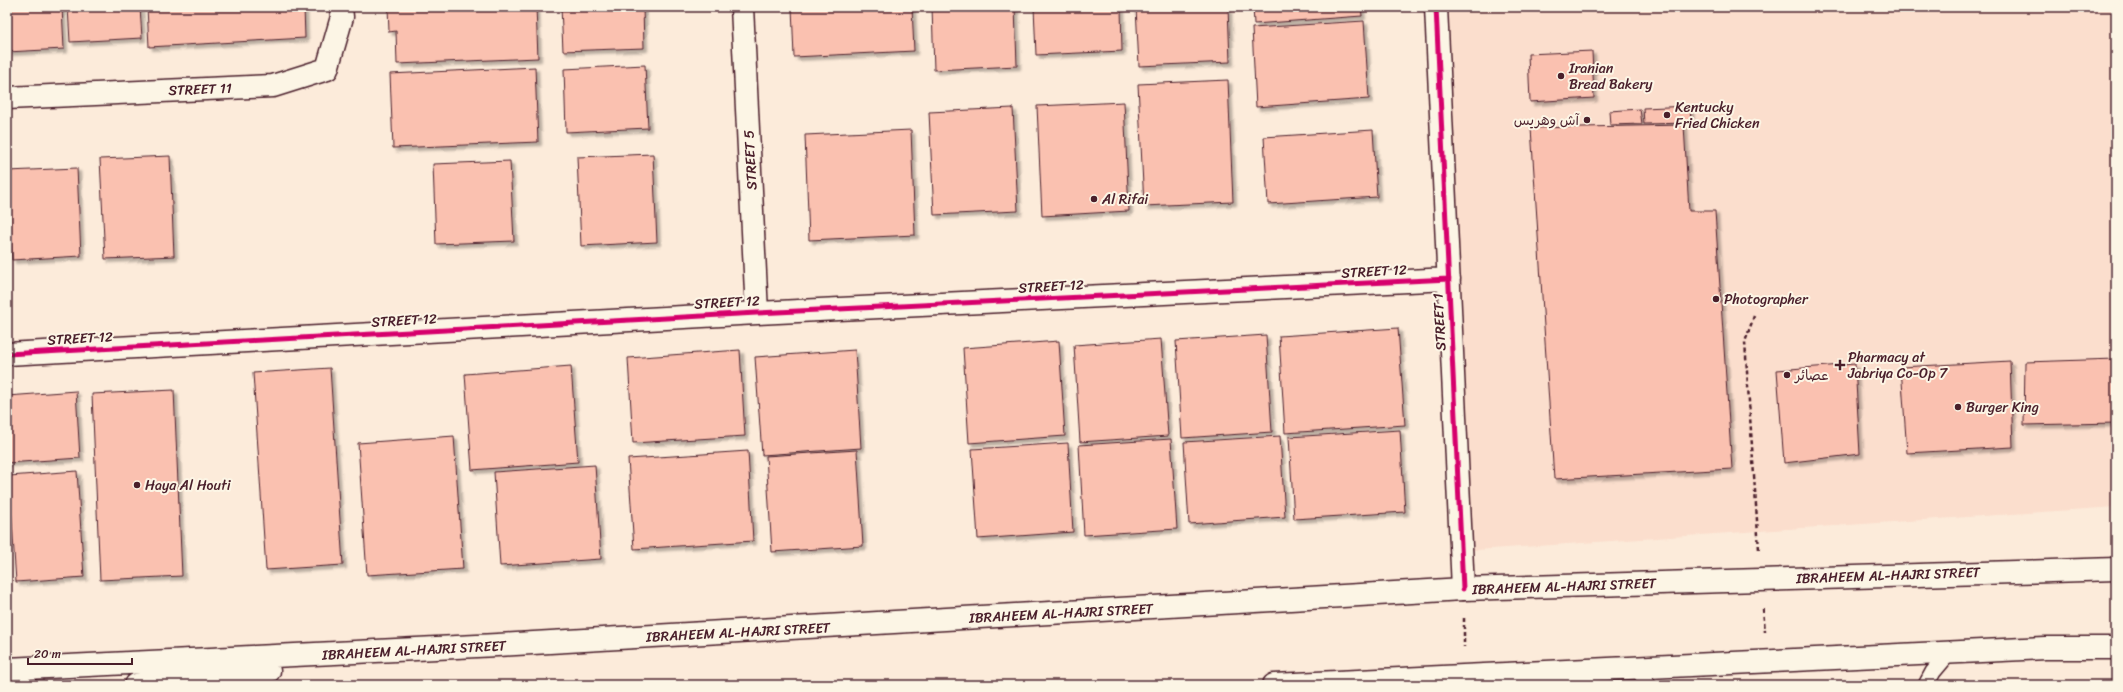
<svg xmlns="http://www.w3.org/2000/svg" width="2123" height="692" font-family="Sriracha,'Playpen Sans Arabic',sans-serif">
<defs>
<filter id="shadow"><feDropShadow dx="3.5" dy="3.5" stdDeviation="1" flood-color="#0004"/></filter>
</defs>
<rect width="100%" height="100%" fill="#fcebda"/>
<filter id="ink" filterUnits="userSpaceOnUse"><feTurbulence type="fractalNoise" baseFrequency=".025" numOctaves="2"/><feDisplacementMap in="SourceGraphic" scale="8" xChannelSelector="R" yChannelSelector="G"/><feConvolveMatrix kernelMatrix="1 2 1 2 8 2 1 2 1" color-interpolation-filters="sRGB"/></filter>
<g filter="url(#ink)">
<path fill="#fbdecd" d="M 1436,7 L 2116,7 L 2116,507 L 1462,551 Z"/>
<path fill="#fac1b0" stroke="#4a1f2b" filter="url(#shadow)" d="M 7,7 L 62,7 L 64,49 L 7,52 Z
M 68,7 L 140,7 L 142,38 L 70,42 Z
M 147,7 L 304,7 L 305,38 L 149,47 Z
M 388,7 L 536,7 L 538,58 L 397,64 L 396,31 L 389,32 Z
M 561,7 L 643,7 L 644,48 L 563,51 Z
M 792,7 L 912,7 L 914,51 L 794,57 Z
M 932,7 L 1015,7 L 1017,66 L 934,70 Z
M 1034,7 L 1121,7 L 1122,51 L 1036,55 Z
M 1136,7 L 1228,7 L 1230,62 L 1139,66 Z
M 1253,7 L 1361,7 L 1362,16 L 1254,24 Z
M 1364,21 L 1369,99 L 1256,107 L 1252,28 Z
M 1592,51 L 1594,98 L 1530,102 L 1528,54 Z
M 645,65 L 648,128 L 566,132 L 564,69 Z
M 535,67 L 538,142 L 393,148 L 390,74 Z
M 1228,80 L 1233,202 L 1144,206 L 1138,84 Z
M 1124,102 L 1129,211 L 1042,216 L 1037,106 Z
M 1690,106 L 1691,123 L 1644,124 L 1643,108 Z
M 1013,108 L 1018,211 L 934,215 L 929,112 Z
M 1640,109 L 1642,124 L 1610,125 L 1609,111 Z
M 1684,125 L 1689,211 L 1715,211 L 1732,469 L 1554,479 L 1531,128 Z
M 911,130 L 915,235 L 809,240 L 805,135 Z
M 1373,130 L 1377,197 L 1268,204 L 1264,137 Z
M 653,154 L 657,242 L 581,246 L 577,157 Z
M 170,156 L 174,256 L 105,259 L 100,159 Z
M 510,161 L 514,241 L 436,244 L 433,164 Z
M 77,168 L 81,256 L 12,260 L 8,171 Z
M 1398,328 L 1405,425 L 1285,433 L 1279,336 Z
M 1266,335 L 1272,432 L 1182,438 L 1176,341 Z
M 1161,339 L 1168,436 L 1080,442 L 1074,345 Z
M 1059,341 L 1065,436 L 969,443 L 963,348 Z
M 740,350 L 745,436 L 633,443 L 628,358 Z
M 855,350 L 861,448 L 762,455 L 755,357 Z
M 2116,359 L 2116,423 L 2024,425 L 2025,362 Z
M 2010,361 L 2013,447 L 1907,453 L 1901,367 Z
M 1855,364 L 1860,454 L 1784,463 L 1777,370 Z
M 571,366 L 578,462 L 472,470 L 465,374 Z
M 330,368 L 343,565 L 266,570 L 253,373 Z
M 174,390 L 182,576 L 100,580 L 92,394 Z
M 76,391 L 80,458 L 7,463 L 7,396 Z
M 1400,430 L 1405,512 L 1294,519 L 1289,437 Z
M 454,436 L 463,569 L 367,575 L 358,443 Z
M 1280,436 L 1285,517 L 1189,524 L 1184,442 Z
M 1171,439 L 1177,529 L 1084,535 L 1079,445 Z
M 1068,443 L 1073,532 L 978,539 L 972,449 Z
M 857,450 L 863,546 L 772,552 L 766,456 Z
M 748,451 L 753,541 L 634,549 L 628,459 Z
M 595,465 L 601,559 L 500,566 L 494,472 Z
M 77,471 L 84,577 L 16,582 L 9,476 Z"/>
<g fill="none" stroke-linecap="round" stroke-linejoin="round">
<defs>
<path id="service" d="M 1637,667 L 1648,685
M 1926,685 L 1933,672 L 1949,653"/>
<path id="minor" d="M 742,7 L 757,313
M 1436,7 L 1463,589
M 7,98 L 273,86 L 327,69 L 342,17 L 341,7
M 7,354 L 757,313 L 1449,279"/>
<path id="secondary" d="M 7,669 L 497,645 L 1463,589 L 2116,569
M 136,685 L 269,671
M 1274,685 L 2045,648 L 2116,648"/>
</defs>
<use href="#service" stroke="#4a1f2b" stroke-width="18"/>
<use href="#minor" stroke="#4a1f2b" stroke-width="25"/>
<use href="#secondary" stroke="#4a1f2b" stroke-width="25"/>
<path stroke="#4a1f2b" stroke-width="2.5" stroke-dasharray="4 3" stroke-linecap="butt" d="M 1754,316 L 1745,342 L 1759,550
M 1763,609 L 1765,632
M 1464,618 L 1464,647"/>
<use href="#service" stroke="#fcf5e5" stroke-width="15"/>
<use href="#minor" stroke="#fcf5e5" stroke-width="22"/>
<use href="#secondary" stroke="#fcf5e5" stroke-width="22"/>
<defs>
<path id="cycleway" d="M 1436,7 L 1463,589
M 7,354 L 757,313 L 1449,279"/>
</defs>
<use href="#cycleway" stroke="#fcf5e5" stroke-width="8"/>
<use href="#cycleway" stroke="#d6006c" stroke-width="5"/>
</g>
</g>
<g fill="#4a1f2b" stroke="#fcf5e5" stroke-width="1.5">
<circle cx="1561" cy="76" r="4"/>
<circle cx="1667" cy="115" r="4"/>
<circle cx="1587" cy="120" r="4"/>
<circle cx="1094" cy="199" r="4"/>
<circle cx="1716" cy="299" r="4"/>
<path d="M1838 359h4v4h4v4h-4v4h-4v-4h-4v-4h4z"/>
<circle cx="1787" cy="375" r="4"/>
<circle cx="1958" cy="407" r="4"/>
<circle cx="137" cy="485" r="4"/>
</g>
<g text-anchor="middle" stroke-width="4" stroke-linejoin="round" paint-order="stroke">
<g font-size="14" fill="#4a1f2b" stroke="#fcf5e5" text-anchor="start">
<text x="1569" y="73">Iranian<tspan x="1569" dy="16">Bread Bakery</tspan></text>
<text x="1675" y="112">Kentucky<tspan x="1675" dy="16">Fried Chicken</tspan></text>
<text x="1579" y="125" text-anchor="end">آش وهريس</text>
<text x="1102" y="204">Al Rifai</text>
<text x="1724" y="304">Photographer</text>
<text x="1848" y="362">Pharmacy at<tspan x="1848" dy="16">Jabriya Co-Op 7</tspan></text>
<text x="1795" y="380">عصائر</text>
<text x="1966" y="412">Burger King</text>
<text x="145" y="490">Haya Al Houti</text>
</g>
<g font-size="14" fill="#4a1f2b" stroke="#fcf5e5">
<text transform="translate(200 89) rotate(-2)" y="5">STREET 11</text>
<text transform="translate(750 160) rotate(-93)" y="5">STREET 5</text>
<text transform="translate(1374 271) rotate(-3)" y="5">STREET 12</text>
<text transform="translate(1051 286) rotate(-3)" y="5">STREET 12</text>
<text transform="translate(727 302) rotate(-3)" y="5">STREET 12</text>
<text transform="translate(404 320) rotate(-3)" y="5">STREET 12</text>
<text transform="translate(1439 322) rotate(-93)" y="5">STREET 1</text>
<text transform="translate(80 338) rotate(-3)" y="5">STREET 12</text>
<text transform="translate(1888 575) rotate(-2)" y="5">IBRAHEEM AL-HAJRI STREET</text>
<text transform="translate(1564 586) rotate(-2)" y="5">IBRAHEEM AL-HAJRI STREET</text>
<text transform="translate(1061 613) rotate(-3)" y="5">IBRAHEEM AL-HAJRI STREET</text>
<text transform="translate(738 632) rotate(-3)" y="5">IBRAHEEM AL-HAJRI STREET</text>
<text transform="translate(414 650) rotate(-3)" y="5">IBRAHEEM AL-HAJRI STREET</text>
</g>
</g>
<rect width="2123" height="692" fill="none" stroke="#fcf5e5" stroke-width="24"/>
<rect x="12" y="12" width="2099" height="668" fill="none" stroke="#4a1f2b" stroke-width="1.5" filter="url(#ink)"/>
<path d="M28 658v6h104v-6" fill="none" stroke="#4a1f2b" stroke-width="2"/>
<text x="34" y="658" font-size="12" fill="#4a1f2b" stroke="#fcf5e5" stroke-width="3" paint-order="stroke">20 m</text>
</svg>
